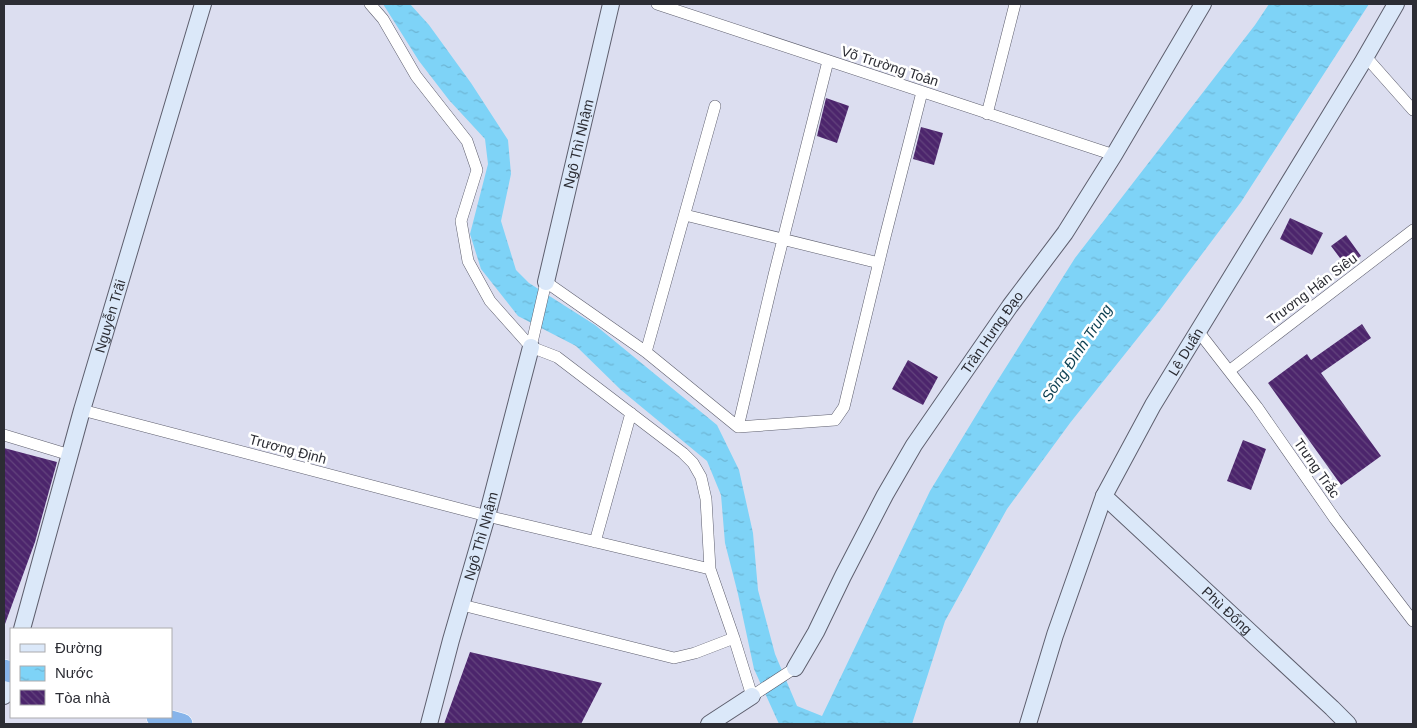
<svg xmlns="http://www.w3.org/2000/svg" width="1417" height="728" font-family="Helvetica,sans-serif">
<defs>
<pattern id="water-ripples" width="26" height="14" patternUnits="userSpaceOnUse" patternTransform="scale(1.25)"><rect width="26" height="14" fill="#7ed3f7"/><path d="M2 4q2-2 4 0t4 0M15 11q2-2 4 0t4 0" fill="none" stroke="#6db5d4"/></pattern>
<pattern id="building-back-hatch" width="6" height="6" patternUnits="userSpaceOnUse" patternTransform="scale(1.25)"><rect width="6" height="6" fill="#4c256c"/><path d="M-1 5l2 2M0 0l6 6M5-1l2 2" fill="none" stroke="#63447d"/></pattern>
</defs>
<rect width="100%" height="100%" fill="#dcdef0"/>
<path fill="url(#water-ripples)" d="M 383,4 L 410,4 L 429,25 L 471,83 L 508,140 L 511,174 L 501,221 L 516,270 L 529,283 L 595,325 L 717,425 L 739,470 L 753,533 L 758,590 L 775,654 L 797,706 L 822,716 L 930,491 L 989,394 L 1075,258 L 1255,25 L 1269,4 L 1369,4 L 1241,202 L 1160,310 L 1070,423 L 1007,509 L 945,621 L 912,724 L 779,724 L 754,669 L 738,594 L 725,543 L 721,495 L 707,461 L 621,390 L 576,346 L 518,316 L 481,269 L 470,234 L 488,164 L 485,139 L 449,100 L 419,61 Z"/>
<path fill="url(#building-back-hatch)" d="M 826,98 L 849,106 L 837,143 L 817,136 Z
M 921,127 L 943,133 L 934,165 L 913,159 Z
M 1290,218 L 1323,233 L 1312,255 L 1280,239 Z
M 1346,235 L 1361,256 L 1346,266 L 1331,246 Z
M 1362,324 L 1371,338 L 1321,373 L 1381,456 L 1341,485 L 1268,383 L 1307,354 L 1311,360 Z
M 908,360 L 938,377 L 923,405 L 892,389 Z
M 1243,440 L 1266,449 L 1251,490 L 1227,481 Z
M 4,448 L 57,462 L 35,542 L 5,624 L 4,624 Z
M 470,652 L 602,683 L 581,724 L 444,724 Z"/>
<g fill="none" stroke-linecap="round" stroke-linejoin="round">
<defs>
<path id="street" d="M 370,4 L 383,19 L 416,76 L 467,141 L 477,170 L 461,221 L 468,261 L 490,301 L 531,347 L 557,357 L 683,453 L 693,463 L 701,477 L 706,499 L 710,569 L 734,638 L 752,696 L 795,668
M 657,4 L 1114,155
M 1366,57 L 1413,110
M 987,114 L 1015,4
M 685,215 L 879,263
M 1198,331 L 1257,407 L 1335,519 L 1413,621
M 531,347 L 546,282 L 646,352 L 738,427 L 835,420 L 844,407 L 885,237 L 922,92
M 646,352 L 715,106
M 1229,371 L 1413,230
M 82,410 L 487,516 L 710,569
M 738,427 L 774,275 L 828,61
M 4,435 L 70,455
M 595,542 L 631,413
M 462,605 L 674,658 L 695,653 L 734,638"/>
<g id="secondary">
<path id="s1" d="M 546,282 L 611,4"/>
<path id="s2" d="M 1104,496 L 1332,708 L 1348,724"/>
<path id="s3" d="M 22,629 L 82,410 L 203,4"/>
<path id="s4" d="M 795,668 L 816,632 L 843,576 L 885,495 L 914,445 L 1010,306 L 1065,233 L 1114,155 L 1203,4"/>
<path d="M 4,696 L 11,671"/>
<path id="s5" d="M 429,724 L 451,640 L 487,516 L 531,347"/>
<path d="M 709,724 L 752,696"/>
<path id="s6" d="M 1028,724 L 1055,635 L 1104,496 L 1153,405 L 1362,63 L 1396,4"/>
</g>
<path id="highway" d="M 4,670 L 11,672
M 157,717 L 182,724"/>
</defs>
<use href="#street" stroke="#5e5f6e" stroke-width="12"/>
<use href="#secondary" stroke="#5e5f6e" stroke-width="18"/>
<use href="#highway" stroke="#fff" stroke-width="22"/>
<use href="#street" stroke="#fff" stroke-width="11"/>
<use href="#secondary" stroke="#dbe8f9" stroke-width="16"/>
<use href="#highway" stroke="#87b4ea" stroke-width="21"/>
</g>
<g text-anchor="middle" stroke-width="5" stroke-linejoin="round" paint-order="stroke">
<g font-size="14" fill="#2c2d34" stroke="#fff">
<text transform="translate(890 66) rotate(18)" y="5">Võ Trường Toản</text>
<text dy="5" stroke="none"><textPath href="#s1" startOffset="142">Ngô Thì Nhậm</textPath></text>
<text transform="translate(1312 289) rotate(-37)" y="5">Trương Hán Siêu</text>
<text dy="5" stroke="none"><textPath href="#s3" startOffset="325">Nguyễn Trãi</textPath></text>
<text dy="5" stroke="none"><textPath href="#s4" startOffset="390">Trần Hưng Đạo</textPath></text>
<text dy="5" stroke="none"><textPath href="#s6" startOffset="406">Lê Duẩn</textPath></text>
<text transform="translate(288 449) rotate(15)" y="5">Trương Định</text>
<text transform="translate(1317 468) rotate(55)" y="5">Trưng Trắc</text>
<text dy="5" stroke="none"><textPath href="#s5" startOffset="195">Ngô Thì Nhậm</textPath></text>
<text dy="5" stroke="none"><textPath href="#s2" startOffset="168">Phù Đổng</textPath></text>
</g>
<g font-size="15" font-style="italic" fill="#0b3f51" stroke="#fff">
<text transform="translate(1077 353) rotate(-56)" y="5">Sông Đình Trung</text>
</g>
</g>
<rect width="1417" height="728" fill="none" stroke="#2c2d34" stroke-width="10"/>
<rect x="10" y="628" width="162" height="90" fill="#ffffff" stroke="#ababae"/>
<rect x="20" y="644" width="25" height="8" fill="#dbe8f9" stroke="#ababae"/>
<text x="55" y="653" font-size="15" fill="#2c2d34">Đường</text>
<rect x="20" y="666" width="25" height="15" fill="url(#water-ripples)" stroke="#ababae"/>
<text x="55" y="678" font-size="15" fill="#2c2d34">Nước</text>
<rect x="20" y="690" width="25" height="15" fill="url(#building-back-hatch)" stroke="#ababae"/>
<text x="55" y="703" font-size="15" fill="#2c2d34">Tòa nhà</text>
</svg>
